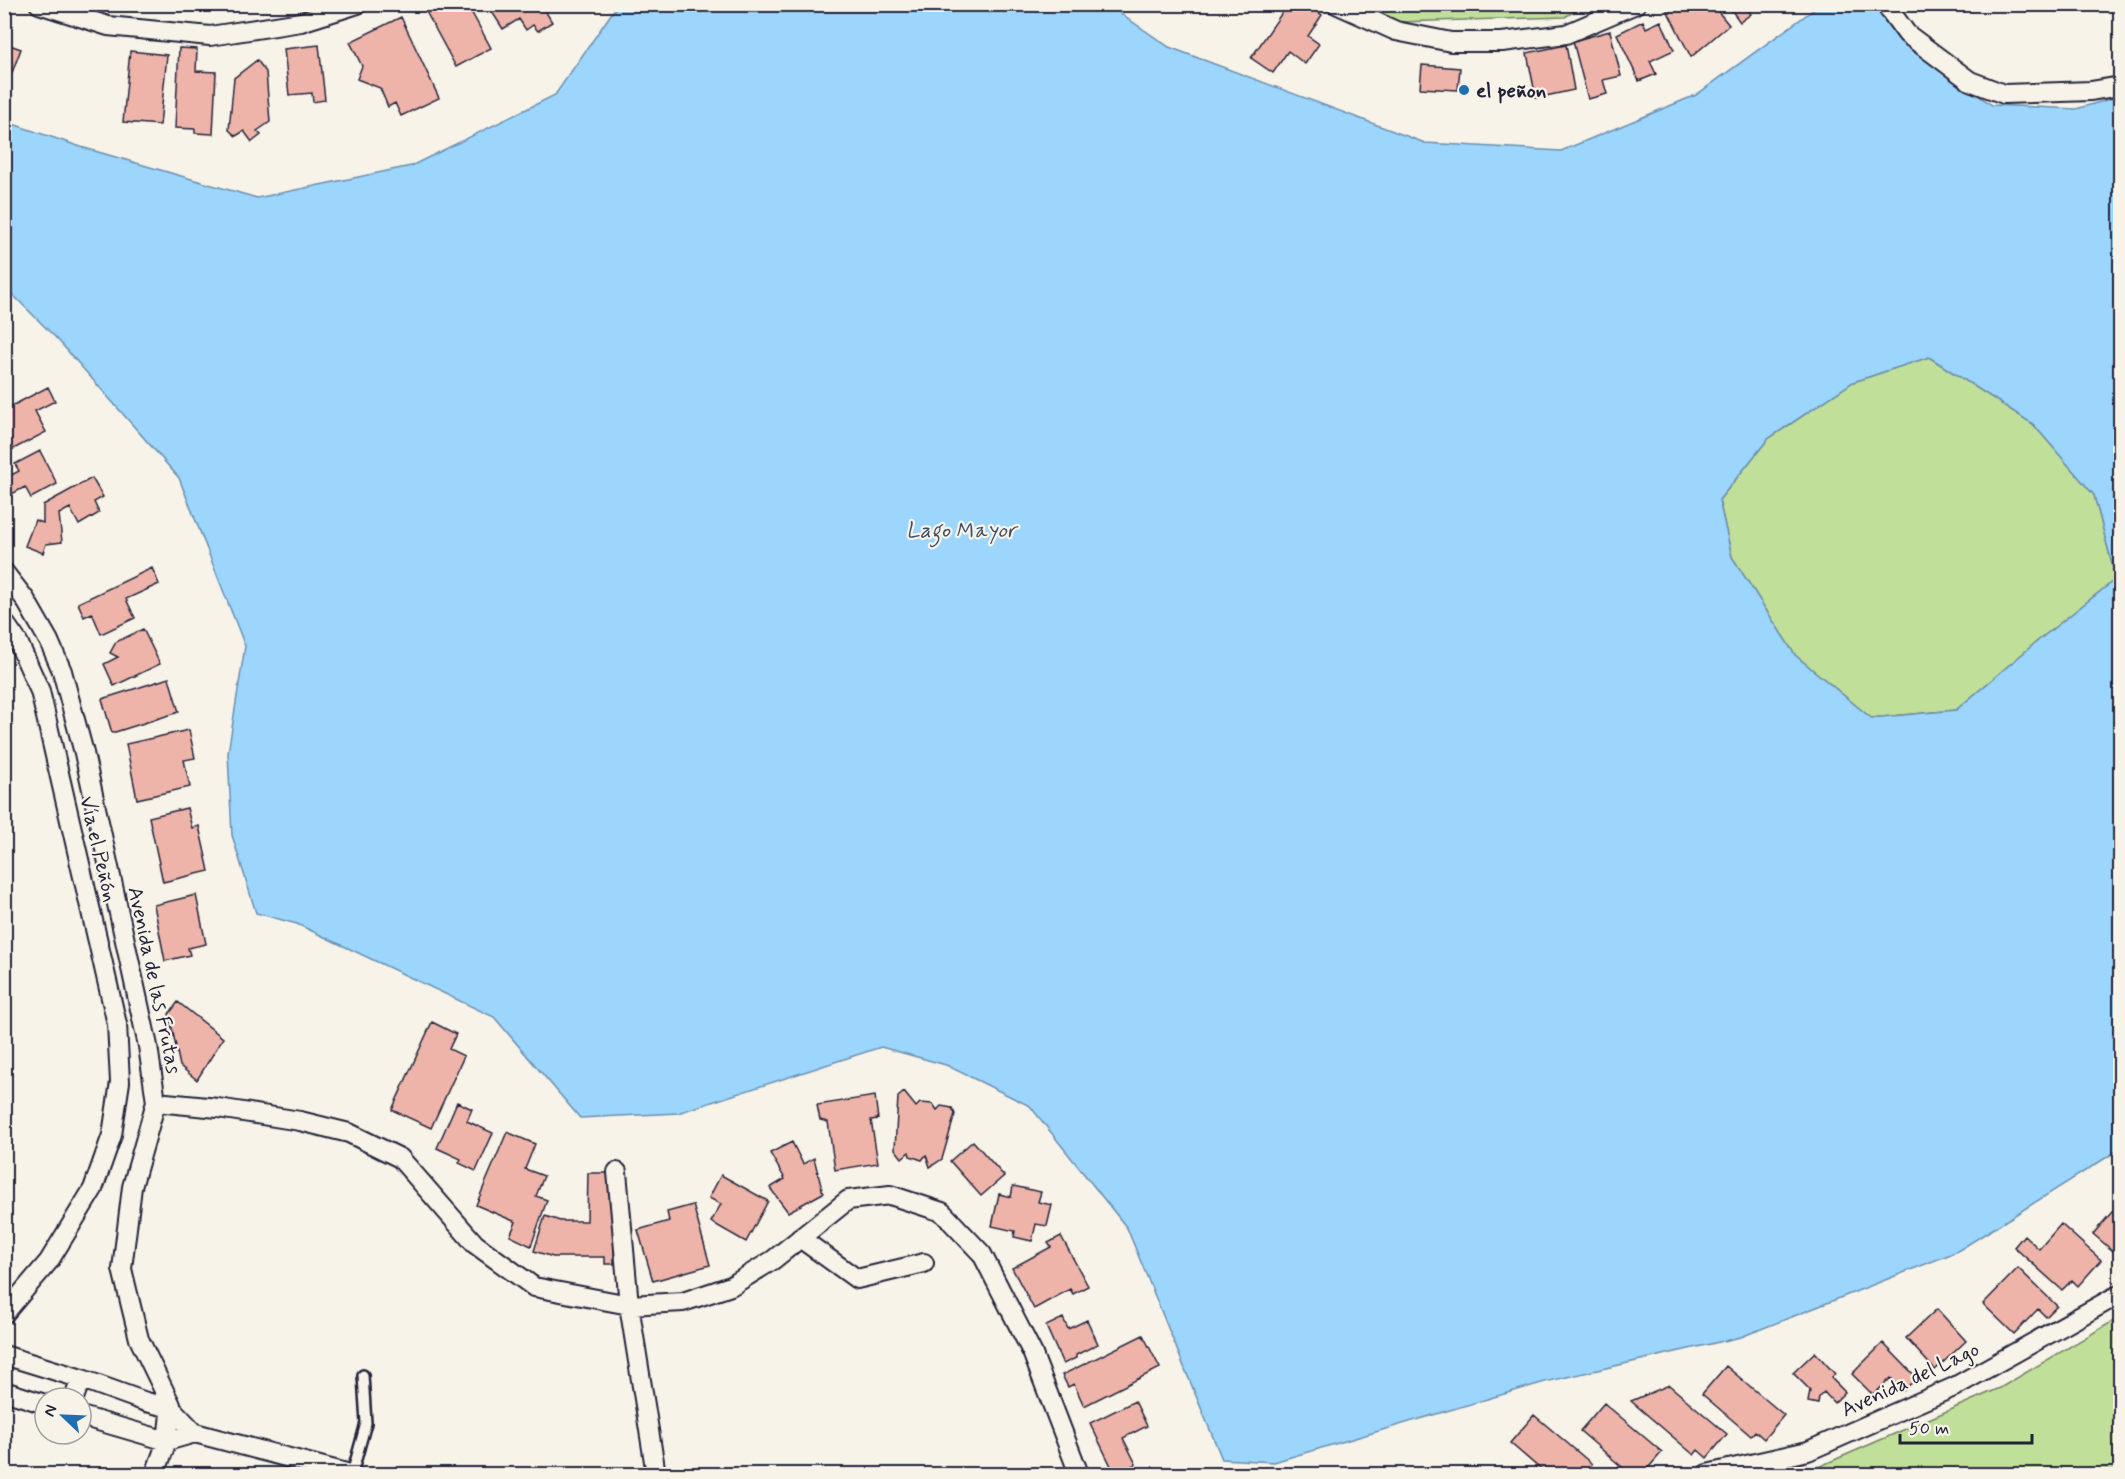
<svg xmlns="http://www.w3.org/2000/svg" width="2125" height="1479" font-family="Mynerve,sans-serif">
<rect width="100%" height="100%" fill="#f7f3e8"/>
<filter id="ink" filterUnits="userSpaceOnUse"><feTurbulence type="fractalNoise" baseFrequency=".0167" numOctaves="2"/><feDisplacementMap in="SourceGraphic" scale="12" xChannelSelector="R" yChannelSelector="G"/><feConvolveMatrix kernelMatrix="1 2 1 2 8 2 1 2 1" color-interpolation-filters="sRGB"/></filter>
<g filter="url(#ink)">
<path fill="#c0df98" stroke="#71806a" stroke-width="1.5" d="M 1367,5 L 1585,5 L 1565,17 L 1399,22 Z
M 1929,357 L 2033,424 L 2094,495 L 2116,579 L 2040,639 L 1956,710 L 1871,718 L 1795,655 L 1732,557 L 1719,500 L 1768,439 L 1853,382 Z
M 2120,1317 L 2120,1474 L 1802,1474 L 2000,1388 Z"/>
<path fill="#9cd6fd" stroke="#6b8eaf" stroke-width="1.5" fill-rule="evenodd" d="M 618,4 L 1108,5 L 1169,47 L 1425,143 L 1561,151 L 1696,95 L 1820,5 L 1879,5 L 1915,51 L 1992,105 L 2076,109 L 2120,96 L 2120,1149 L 1956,1252 L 1741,1337 L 1545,1382 L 1274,1462 L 1222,1459 L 1127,1228 L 1030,1106 L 946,1065 L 881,1047 L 678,1113 L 580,1118 L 494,1017 L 297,924 L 256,913 L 232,835 L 228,753 L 245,646 L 179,478 L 58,340 L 5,287 L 4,121 L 81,147 L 257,198 L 411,166 L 555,95 ZM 1929,357 L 2033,424 L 2094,495 L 2116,579 L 2040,639 L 1956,710 L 1871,718 L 1795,655 L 1732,557 L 1719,500 L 1768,439 L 1853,382 Z"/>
<path fill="#eeb4a9" stroke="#22223b" stroke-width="1.5" d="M 426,4 L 467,4 L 491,48 L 456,67 L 423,6 Z
M 487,4 L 541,4 L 552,22 L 538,31 L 533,25 L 526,30 L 519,19 L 503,29 Z
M 1288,4 L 1307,4 L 1322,15 L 1308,36 L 1319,44 L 1305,64 L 1288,51 L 1273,73 L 1251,58 Z
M 1671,4 L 1712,4 L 1729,25 L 1691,57 L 1666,8 Z
M 1727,4 L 1744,4 L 1751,14 L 1740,22 Z
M 401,17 L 439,98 L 401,116 L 395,103 L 388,107 L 380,88 L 357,79 L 362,66 L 350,42 Z
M 1643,21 L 1646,28 L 1661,21 L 1674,50 L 1650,61 L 1656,74 L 1639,81 L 1617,34 Z
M 1610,31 L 1621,76 L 1603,80 L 1607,94 L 1588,99 L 1573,41 Z
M 4,43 L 21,49 L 10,78 L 4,76 Z
M 319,45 L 325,100 L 313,102 L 312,93 L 289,95 L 284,49 Z
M 1566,45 L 1574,90 L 1536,98 L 1527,53 Z
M 179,48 L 197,49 L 196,71 L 216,72 L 213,134 L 195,133 L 195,129 L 175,128 Z
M 130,51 L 167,55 L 160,125 L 123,122 Z
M 257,60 L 266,72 L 270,122 L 257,131 L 261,135 L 252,142 L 244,131 L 236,136 L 229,130 L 234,78 Z
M 1422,65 L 1460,68 L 1458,90 L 1420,88 Z
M 48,387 L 55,401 L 35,411 L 46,432 L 4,454 L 4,410 Z
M 40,451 L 57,484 L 31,498 L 25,487 L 4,498 L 4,479 L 19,471 L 15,464 Z
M 92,478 L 103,497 L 94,502 L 99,513 L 79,525 L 70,508 L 59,514 L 62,542 L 46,544 L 43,553 L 25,546 L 35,520 L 43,523 L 43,505 Z
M 152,568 L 159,584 L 126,599 L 135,618 L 101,634 L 92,613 L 84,617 L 78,603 Z
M 143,629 L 160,664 L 114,686 L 104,664 L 118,657 L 110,653 L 116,642 Z
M 169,678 L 179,712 L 112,733 L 102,699 Z
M 189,730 L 195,758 L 184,760 L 190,787 L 137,799 L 126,744 Z
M 187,808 L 192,828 L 199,826 L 209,871 L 163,882 L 149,817 Z
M 196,895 L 206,944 L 188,948 L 190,955 L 165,961 L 154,905 Z
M 178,1002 L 223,1038 L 197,1080 L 180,1066 L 169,1014 Z
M 432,1022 L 456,1034 L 449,1049 L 464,1056 L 431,1128 L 392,1110 Z
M 904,1092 L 916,1107 L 920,1103 L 933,1104 L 937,1110 L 941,1106 L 952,1108 L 955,1114 L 942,1159 L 930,1167 L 926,1155 L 922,1160 L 910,1156 L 909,1152 L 902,1158 L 895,1149 L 898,1097 Z
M 875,1096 L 878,1119 L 871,1120 L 878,1163 L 835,1170 L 828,1122 L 820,1120 L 817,1105 Z
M 457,1102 L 472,1109 L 467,1121 L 493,1133 L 476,1171 L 459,1163 L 461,1159 L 437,1148 Z
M 507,1132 L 535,1144 L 525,1169 L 544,1176 L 536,1196 L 547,1200 L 531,1246 L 510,1236 L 516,1222 L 476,1205 Z
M 973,1141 L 1004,1176 L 981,1196 L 950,1161 Z
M 792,1142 L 803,1164 L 814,1158 L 823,1193 L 788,1212 L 770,1188 L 785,1179 L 770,1153 Z
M 588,1173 L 615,1173 L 614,1264 L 605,1264 L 605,1257 L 553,1257 L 534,1251 L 545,1216 L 560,1221 L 587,1221 Z
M 721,1175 L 768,1201 L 746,1242 L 711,1222 L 721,1204 L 709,1198 Z
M 1013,1186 L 1041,1192 L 1038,1202 L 1052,1205 L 1047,1226 L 1036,1224 L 1032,1241 L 1014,1237 L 1015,1231 L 992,1226 L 999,1194 L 1011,1197 Z
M 693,1205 L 710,1265 L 653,1281 L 638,1230 L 669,1221 L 667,1212 Z
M 2118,1205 L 2120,1207 L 2120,1257 L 2093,1234 Z
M 2061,1224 L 2101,1260 L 2078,1286 L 2072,1280 L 2062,1290 L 2014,1247 L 2024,1235 L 2039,1249 Z
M 1061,1236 L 1088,1286 L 1073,1294 L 1070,1289 L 1034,1309 L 1012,1268 L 1051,1247 L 1048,1243 Z
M 2018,1268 L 2057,1306 L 2046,1317 L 2038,1309 L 2014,1334 L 1983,1304 Z
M 1937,1309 L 1966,1341 L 1935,1370 L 1906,1338 Z
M 1063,1318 L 1068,1329 L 1087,1320 L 1098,1344 L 1076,1355 L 1076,1358 L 1063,1364 L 1046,1326 Z
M 1143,1335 L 1160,1368 L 1084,1406 L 1074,1384 L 1068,1387 L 1062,1375 Z
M 1883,1343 L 1917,1378 L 1903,1391 L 1891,1378 L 1873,1395 L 1852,1374 Z
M 1815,1352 L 1835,1374 L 1831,1378 L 1845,1392 L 1834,1403 L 1824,1392 L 1819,1397 L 1818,1404 L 1808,1402 L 1810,1390 L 1793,1373 Z
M 1726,1366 L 1784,1415 L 1764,1439 L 1755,1431 L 1751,1436 L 1702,1394 Z
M 1669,1385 L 1727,1434 L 1707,1458 L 1698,1450 L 1694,1455 L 1631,1401 Z
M 1135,1401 L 1147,1426 L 1123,1438 L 1136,1464 L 1115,1474 L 1090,1423 Z
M 1604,1403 L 1662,1452 L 1643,1474 L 1640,1474 L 1633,1468 L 1629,1473 L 1580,1431 Z
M 1534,1415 L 1592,1464 L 1583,1474 L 1546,1474 L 1510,1443 Z"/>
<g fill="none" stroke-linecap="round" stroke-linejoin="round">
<defs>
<path id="service" d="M 352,1474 L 366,1423 L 363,1375"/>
<path id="minor" d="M 39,4 L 108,26 L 210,36 L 301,22 L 358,4
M 1336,4 L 1396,31 L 1451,42 L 1502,42 L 1566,34 L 1636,4
M 1885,4 L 1907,34 L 1970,81 L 2004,94 L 2091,91 L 2120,86
M 4,572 L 25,599 L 49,641 L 62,671 L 84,753 L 148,1046 L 156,1102 L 132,1187 L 122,1269 L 139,1339 L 171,1405 L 167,1441 L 155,1474
M 4,622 L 18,642 L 40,691 L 117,1024 L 120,1082 L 112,1135 L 93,1189 L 49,1261 L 4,1314
M 156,1102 L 218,1108 L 300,1121 L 349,1133 L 400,1158 L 475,1244 L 534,1287 L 629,1305 L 683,1302 L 731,1286 L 773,1260 L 848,1200 L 890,1195 L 942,1212 L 982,1254 L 1032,1352 L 1079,1474
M 617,1172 L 629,1305 L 656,1474
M 800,1238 L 857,1279 L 924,1263
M 4,1355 L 82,1379 L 146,1402 L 171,1408 L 195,1433
M 4,1391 L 45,1404
M 74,1398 L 81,1379
M 81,1416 L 167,1441 L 195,1433 L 350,1474
M 1707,1474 L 1808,1451 L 1954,1387 L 2120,1294"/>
</defs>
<use href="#service" stroke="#22223b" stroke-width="14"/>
<use href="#minor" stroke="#22223b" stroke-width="22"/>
<use href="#service" stroke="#f7f3e8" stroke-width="9"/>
<use href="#minor" stroke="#f7f3e8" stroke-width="18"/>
</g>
</g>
<circle fill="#1f6fb2" stroke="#f7f3e8" stroke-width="2" cx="1464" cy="90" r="6"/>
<g text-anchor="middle" stroke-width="4.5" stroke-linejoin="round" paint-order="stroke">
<g font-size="21" font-weight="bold" fill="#22223b" stroke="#f7f3e8" text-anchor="start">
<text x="1476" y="97">el peñon</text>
</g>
<g font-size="21" fill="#22223b" stroke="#f7f3e8">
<text transform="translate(99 849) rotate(77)" y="7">Vía el Peñón</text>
<text transform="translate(155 980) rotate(78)" y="7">Avenida de las Frutas</text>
<text transform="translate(1910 1379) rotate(-25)" y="7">Avenida del Lago</text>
</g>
<g font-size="22" font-style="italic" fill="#404f6c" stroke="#f7f3e8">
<text x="961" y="537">Lago Mayor</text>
</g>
</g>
<rect width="2125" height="1479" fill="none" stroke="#f7f3e8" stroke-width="24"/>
<rect x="12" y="12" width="2101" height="1455" fill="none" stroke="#22223b" stroke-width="2" filter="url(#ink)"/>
<g transform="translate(63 1416) rotate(293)"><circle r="28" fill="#f7f3e8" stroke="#a29fa3" stroke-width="1.5"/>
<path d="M0-4.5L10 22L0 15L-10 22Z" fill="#1f6fb2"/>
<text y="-9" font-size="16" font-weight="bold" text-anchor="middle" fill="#22223b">N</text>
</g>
<path d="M1900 1434v9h132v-9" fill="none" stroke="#22223b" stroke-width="3"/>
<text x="1909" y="1434" font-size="18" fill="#22223b" stroke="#f7f3e8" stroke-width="4.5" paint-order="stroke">50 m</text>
</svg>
